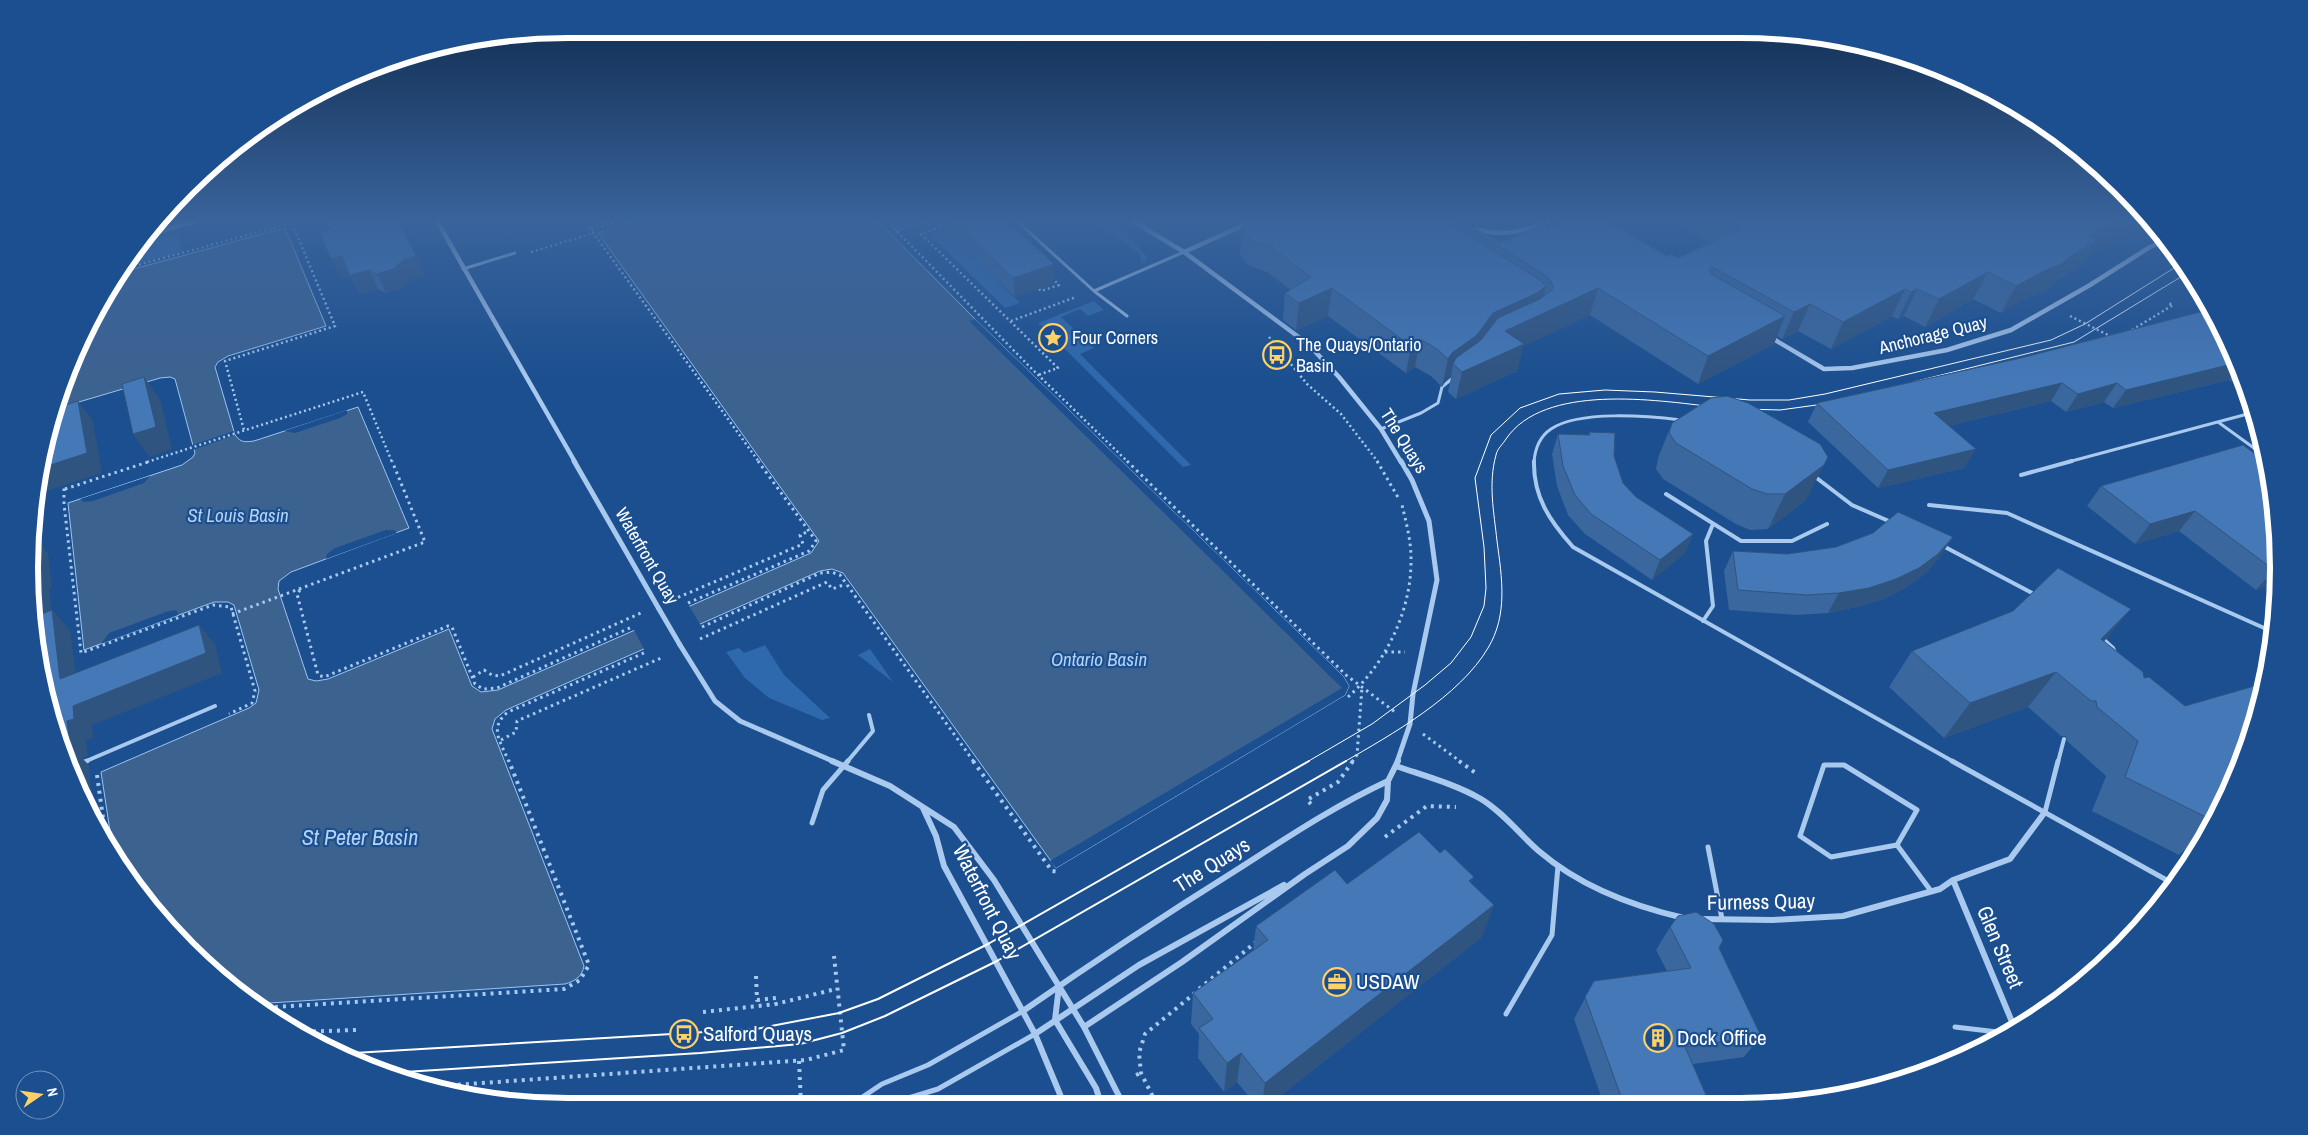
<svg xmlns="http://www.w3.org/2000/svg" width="2308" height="1135" font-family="'Archivo Narrow',sans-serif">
<rect width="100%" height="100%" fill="#1b4f8f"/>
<path fill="#2e69ad" d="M 1092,221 C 1114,221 1134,240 1147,257 L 1146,261 L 1141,264 L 1140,254 L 1135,250 Z
M 946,230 L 1020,303 L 1005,308 L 930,235 Z
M 177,233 L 183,252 L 122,268 L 140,243 Z
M 1094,301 L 1104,310 L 1088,316 L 1080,309 L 1061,317 L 1094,348 L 1080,354 L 1191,465 L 1183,467 L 1062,346 L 1068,340 L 1067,335 C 1056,327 1047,332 1038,323 Z
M 765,645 L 784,675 L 830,718 L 822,720 L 769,698 L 745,678 L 726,652 L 739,648 L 744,653 Z
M 870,649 L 893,682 L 858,655 Z"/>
<path fill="#3c6290" stroke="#9cc4f0" d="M 635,221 L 878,221 L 975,319 L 1343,676 L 1349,686 L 1345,695 L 1056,868 L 843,573 L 832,569 L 820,571 L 506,710 L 495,719 L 492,729 L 584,966 C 582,977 575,981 565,984 L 254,1004 L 186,948 L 120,867 L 114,857 L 101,772 L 249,708 L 256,703 L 259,690 L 234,605 L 228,602 L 214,602 L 84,650 L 68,503 L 182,465 L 193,457 L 195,453 L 175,379 L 170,377 L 160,378 L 55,409 L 70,362 L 101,298 L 119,273 L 285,228 L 326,326 L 228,356 L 218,362 L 215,367 L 235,435 C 241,443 245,442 254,441 L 358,407 L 409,528 L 291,572 L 279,581 L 278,589 L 308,679 L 316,681 L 328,679 L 449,629 L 472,686 L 481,692 L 498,690 L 811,553 L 819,541 L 598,233 Z"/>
<path fill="#1b4f8f" d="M 975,319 L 1343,676 L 1349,686 L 1345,695 L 1056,868 L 1050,861 L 1342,688 L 969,321 Z
M 347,410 L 347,414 L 340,418 L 295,433 L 284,431 Z
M 234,431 L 235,435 L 193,450 L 192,445 Z
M 150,476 L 144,483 L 93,501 L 84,502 L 80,499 Z
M 386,530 L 394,530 L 397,533 L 326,559 L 327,554 L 335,548 Z
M 688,604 L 701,626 L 645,651 L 633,628 Z
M 175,610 L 178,612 L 178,615 L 101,644 L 109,633 L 166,612 Z"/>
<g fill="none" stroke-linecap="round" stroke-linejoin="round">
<path stroke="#a9c9ee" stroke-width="2.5" stroke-dasharray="2 3" stroke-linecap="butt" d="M 607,221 L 589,227 L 759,462
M 887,221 L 1032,369 L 1128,462
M 926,221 L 934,229 L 921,234 L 1058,368 L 1038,375
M 934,229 L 945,226
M 592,230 L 619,221
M 896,231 L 925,221
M 531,252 L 594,233
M 134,266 L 292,223 L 335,326 L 225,361 L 244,430
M 121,270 L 134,266 L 132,255
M 1039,289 L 1041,291 L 1059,285 L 1055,281
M 2070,316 L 2112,337
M 1011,321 L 1076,297
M 2132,330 L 2173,305 L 2168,303
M 1269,337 L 1307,384 L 1341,414 L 1378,462
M 147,462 L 363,392 L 392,462"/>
<path stroke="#a9c9ee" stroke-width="3" stroke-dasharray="2.5 4" stroke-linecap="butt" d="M 1127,461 L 1346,675 L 1395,712
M 1377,461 L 1399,499
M 64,482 L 64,504 L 81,653 L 213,605 L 231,607 L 255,691 L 252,703 L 229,714
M 65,489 L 151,461
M 300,590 L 297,594 L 318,675 L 324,677 L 448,626 L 452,627 L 475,684 L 483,689 L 497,688 L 632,627
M 672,600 L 803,544 L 800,535 L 809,531
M 688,603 L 809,551 L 816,541 L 758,461
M 232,614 L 425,542 L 392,461
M 702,627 L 820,573 L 831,572 L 840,575 L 974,762
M 700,639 L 827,582 L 832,589 L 846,584
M 1385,652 L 1405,652
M 473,677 L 484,670 L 492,675 L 500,676 L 643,612
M 1348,697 C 1386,663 1412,610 1411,558 C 1411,540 1406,522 1402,505
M 1423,734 L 1461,762
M 501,740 L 516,732 L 517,721 L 661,658
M 509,762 C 501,742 488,728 508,712 L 646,652
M 1352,762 L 1357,755 L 1362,687"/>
<path stroke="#a9c9ee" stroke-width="4" stroke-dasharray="3 5" stroke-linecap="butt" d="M 973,761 L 1052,871 L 1058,872
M 1459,761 L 1477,774
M 97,775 L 107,846
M 1311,804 L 1307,800 L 1338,782 L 1353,761
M 1385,837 L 1427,806 L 1456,807
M 756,976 L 757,1000 L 776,998 L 776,1004
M 1199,989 L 1256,942
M 259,1008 L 564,989 L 580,980 L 589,965 L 509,761
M 703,1012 L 776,1004 L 836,989
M 297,1032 L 356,1030
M 799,1061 L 801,1104
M 1136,1075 L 1141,1073
M 426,1087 L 806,1060 L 844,1050 L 834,956
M 1156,1103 L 1141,1073 L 1139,1053 L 1145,1034 L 1195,993"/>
<path stroke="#a9c9ee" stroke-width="3" d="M 1017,221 L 1094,291 L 1127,316
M 463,269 L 515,253
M 1094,291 L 1184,252
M 2218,422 L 2265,456
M 1381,429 L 1421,413 L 1438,403 L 1442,387 L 1454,377
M 1534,462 C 1535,449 1539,437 1551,429 C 1579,410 1648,416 1681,420
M 2068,462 L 2255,412"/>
<path stroke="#a9c9ee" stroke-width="4" d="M 1534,461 C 1533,497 1550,521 1573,547 L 1954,762
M 2021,475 L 2072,461
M 1814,476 L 1852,505 L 1891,522
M 1666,494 L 1741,541 L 1792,541 L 1827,524
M 1929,505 L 2007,513 L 2273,632
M 1943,546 L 2036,595
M 1703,621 L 1713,606 L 1706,541 L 1713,524
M 2102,638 L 2113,648 L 2115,653
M 84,762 L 215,706
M 847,762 L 873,731 L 869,715
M 2058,762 L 2064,739"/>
<path stroke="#a9c9ee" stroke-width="5" d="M 1952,761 L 2172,883
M 82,763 L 87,761
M 1824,765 L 1844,765 L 1917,810 L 1897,845 L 1831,857 L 1800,836 Z
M 2045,812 L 2058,761
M 812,823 L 823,790 L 848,761
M 1897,845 L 1931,891
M 1708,847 L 1722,919
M 1506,1014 L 1552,935 L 1558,866
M 1955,1027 L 2006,1033
M 852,1104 L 882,1084 L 928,1065 L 1023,1011
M 889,1104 L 938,1089 L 1035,1034"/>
<path stroke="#a9c9ee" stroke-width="4.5" d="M 437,221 L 575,462
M 1133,221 L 1184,252 L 1308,344 L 1339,377 L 1381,429 L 1401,462
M 1474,229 C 1501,236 1523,233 1548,221
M 146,235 L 196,221
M 1184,252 L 1253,221
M 1770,337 L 1824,369 L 1852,368 L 1947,350 L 2011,330 L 2090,285 L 2150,247 L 2166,240"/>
<path stroke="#a9c9ee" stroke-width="5" d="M 574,461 L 659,609
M 680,645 L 715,701 L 740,721 L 835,762
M 1397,762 L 1410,724 L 1413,694 L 1437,580 L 1429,521 L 1412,480 L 1401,461"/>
<path stroke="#a9c9ee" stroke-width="6" d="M 832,761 L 890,786 L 954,827 L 994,880 L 1084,1027 L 1123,1104
M 1396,766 C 1425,776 1455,784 1481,799 C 1504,813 1520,835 1540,852 C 1581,887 1632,906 1684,918
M 923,808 L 936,836 L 944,866 L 1035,1034 L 1064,1104
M 1953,880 L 2015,1029
M 1700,919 L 1773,920 L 1843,916 L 1940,889 L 1953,880 L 2010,859 L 2045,812
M 1059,986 L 1055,1020 L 1096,1088 L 1101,1104
M 1023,1011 C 1092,963 1163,916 1235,871 C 1285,839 1334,806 1388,781
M 1084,1027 L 1182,962 L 1305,874 L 1348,846 L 1377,818 L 1387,800 L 1388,781 L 1398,761
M 1035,1034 L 1139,965 L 1284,885"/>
<path stroke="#fff" stroke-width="1" d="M 1913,382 L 2074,342 L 2189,272
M 1746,409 L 1780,410 L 1831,403
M 1307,762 L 1372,724 L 1425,685 L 1451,663 L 1471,637 L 1484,606 L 1486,588 L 1484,547 L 1475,478 L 1491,435 L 1520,408 L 1559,394 L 1605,390 L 1655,392 L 1750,400 L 1789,400 L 1825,394 L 2051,340 L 2085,324 L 2182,263
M 1344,762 C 1391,735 1460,696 1488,648 C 1508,615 1502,578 1497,541 C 1494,512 1488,484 1496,455 C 1497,449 1503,444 1506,439 C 1544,383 1656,400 1714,407"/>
<path stroke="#fff" stroke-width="2" d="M 337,1054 L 756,1029 L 839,1013 L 878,999 L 988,944 L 1309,761
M 389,1073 L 700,1053 L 800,1044 L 842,1033 L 885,1016 L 997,961 L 1346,761"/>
<path stroke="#a9c9ee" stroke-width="5" d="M 659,609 L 680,645"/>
</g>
<path fill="#3a679d" d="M 931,221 L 1007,221 L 1055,283 L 1015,297 L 939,224 L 935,225 Z
M 1247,221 L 1463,221 L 1500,243 L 1546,228 L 1678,258 L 1710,242 L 1672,221 L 1908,221 L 1909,223 L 1912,221 L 2139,221 L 2131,225 L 2126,232 L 2090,253 L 2081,266 L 2056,281 L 2045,291 L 2026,298 L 2001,313 L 1973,299 L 1925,327 L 1904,316 L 1898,319 L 1892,316 L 1831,349 L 1798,331 L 1782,339 L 1777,336 L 1774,344 L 1698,384 L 1590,315 L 1523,346 L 1517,371 L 1456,399 L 1448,392 L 1451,377 L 1446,380 L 1442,387 L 1431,376 L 1415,367 L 1406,373 L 1328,316 L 1296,330 L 1283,320 L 1285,293 L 1291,290 L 1267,272 L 1252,267 L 1246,263 L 1240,254 L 1242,228 Z
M 330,230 L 416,256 L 425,275 L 413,278 L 402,288 L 386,293 L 378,289 L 360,294 L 350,276 L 341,278 L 331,259 Z
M 2212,309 L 2246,384 L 2239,386 L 2229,380 L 2113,408 L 2104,402 L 2066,412 L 2051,401 L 1948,426 L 1964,468 L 1878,488 L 1808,422 L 1817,403 L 2021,358 Z
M 1672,423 L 1806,500 L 1768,529 L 1750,530 L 1736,524 L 1663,479 L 1656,469 L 1658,458 Z
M 1589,432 L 1614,456 L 1623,483 L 1636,497 L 1693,534 L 1685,553 L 1652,580 L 1585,534 L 1568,515 L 1557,486 L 1552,454 L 1558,434 L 1588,435 Z
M 2101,486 L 2275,497 L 2277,583 L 2256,590 L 2179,531 L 2135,544 L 2087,506 Z
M 1733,551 L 1787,554 L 1940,557 L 1926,573 L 1907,587 L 1884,599 L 1857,607 L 1828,613 L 1797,615 L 1729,610 L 1724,571 Z
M 2104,642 L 2144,678 L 2185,706 L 2261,707 L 2227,796 L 2223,797 L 2217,816 L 2210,827 L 2179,855 L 2092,811 L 2106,776 L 2067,741 L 2066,736 L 2061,736 L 2028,707 L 1944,738 L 1889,687 L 1912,651 Z
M 1472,883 L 1482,937 L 1271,1103 L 1254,1103 L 1237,1082 L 1224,1092 L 1198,1058 L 1199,1034 L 1191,1024 L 1193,993 L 1253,951 L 1256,926 L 1347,884 Z
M 1670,927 L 1719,948 L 1761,1036 L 1744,1057 L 1693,1064 L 1709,1102 L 1603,1102 L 1574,1019 L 1594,981 L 1667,971 L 1656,950 Z"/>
<path fill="#305480" d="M 588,221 L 599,221 L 589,224 Z
M 934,221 L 939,221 L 939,224 L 935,225 Z
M 2115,221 L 2139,221 L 2131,225 L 2126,232 L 2090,253 L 2081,266 L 2056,281 L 2045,291 L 2026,298 L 2001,313 L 2016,286 L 2042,272 L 2089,236 Z
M 342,256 L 369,270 L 378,289 L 360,294 L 350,276 L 341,278 L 331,259 Z
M 416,256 L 425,275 L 413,278 L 402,288 L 386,293 L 377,274 L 404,259 Z
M 1054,264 L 1055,283 L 1015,297 L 1013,278 Z
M 1988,272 L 1973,299 L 1925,327 L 1939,299 Z
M 1546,286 L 1539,313 L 1598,288 L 1590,315 L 1523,346 L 1517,371 L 1456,399 L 1462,372 L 1453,364 L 1451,377 L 1446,380 L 1442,387 L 1448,359 L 1452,353 L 1493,313 Z
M 1332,288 L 1328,316 L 1296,330 L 1299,303 Z
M 1905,289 L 1892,316 L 1831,349 L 1843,322 Z
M 1917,289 L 1904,316 L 1898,319 L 1911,292 Z
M 1810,304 L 1798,331 L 1782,339 L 1794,312 Z
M 1785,316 L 1774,344 L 1698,384 L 1708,356 Z
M 1420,339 L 1415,367 L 1406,373 L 1411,346 Z
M 2236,363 L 2238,367 L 2229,380 L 2113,408 L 2126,390 Z
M 144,377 L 160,399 L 172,449 L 149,457 L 133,434 Z
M 2244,379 L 2246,384 L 2239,386 Z
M 2062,383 L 2051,401 L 1923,432 L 1934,413 Z
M 2117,383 L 2104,402 L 2066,412 L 2078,394 Z
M 78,401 L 93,421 L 102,473 L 37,494 L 43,548 L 48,553 L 52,587 L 49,588 L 54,636 L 36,616 L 31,568 L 30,533 L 38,469 Z
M 1976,449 L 1964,468 L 1878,488 L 1888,470 Z
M 1824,465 L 1806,500 L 1768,529 L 1785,494 Z
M 2195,511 L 2179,531 L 2135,544 L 2150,524 Z
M 1693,534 L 1685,553 L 1652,580 L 1660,560 Z
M 1953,537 L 1940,557 L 1926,573 L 1907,587 L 1884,599 L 1857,607 L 1828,613 L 1839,593 Z
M 2277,569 L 2277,583 L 2256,590 L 2274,570 Z
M 2131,609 L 2102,644 L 2101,639 Z
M 52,610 L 70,630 L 79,698 L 60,679 Z
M 199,625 L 215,644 L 222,673 L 92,725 L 93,738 L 86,740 L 88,756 L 82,758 L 89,765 L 93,810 L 89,813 L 84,806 L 60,741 L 73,706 Z
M 2056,672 L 2028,707 L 1944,738 L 1970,703 Z
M 2237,770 L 2227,796 L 2194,806 L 2230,772 Z
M 1474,877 L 1462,910 L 1469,881 Z
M 1494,905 L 1482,937 L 1271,1103 L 1262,1103 L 1265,1083 Z
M 1241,1053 L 1237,1082 L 1224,1092 L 1227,1063 Z"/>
<path fill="#4478b7" stroke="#305480" d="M 326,221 L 398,221 L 416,256 L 404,259 L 393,269 L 377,274 L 369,270 L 350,275 L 342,256 L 331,259 L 320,233 L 330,230 Z
M 954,221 L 1007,221 L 1054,264 L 1013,278 Z
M 1247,221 L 1451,221 L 1451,224 L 1537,278 L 1546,286 L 1537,293 L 1493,313 L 1477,335 L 1452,353 L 1448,359 L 1437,349 L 1420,339 L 1411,346 L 1332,288 L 1299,303 L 1285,293 L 1311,277 L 1269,245 L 1254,241 L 1247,236 L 1242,228 Z
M 1459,221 L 1463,221 L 1500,243 L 1542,225 L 1546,228 L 1562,221 L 1606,221 L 1667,256 L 1671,254 L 1678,258 L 1742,228 L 1730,221 L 1908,221 L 1909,223 L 1912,221 L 2115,221 L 2089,236 L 2098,240 L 2072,255 L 2061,264 L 2042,272 L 2016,286 L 1988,272 L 1939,299 L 1917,289 L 1911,292 L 1905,289 L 1843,322 L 1810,304 L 1794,312 L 1711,266 L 1709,270 L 1711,274 L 1785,316 L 1708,356 L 1598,288 L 1505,331 L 1524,344 L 1462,372 L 1453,364 L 1456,358 L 1481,340 L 1498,318 L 1540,299 L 1552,290 L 1553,286 L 1548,277 Z
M 2212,309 L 2236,363 L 2126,390 L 2117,383 L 2078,394 L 2062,383 L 1934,413 L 1976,449 L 1888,470 L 1817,403 L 2021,358 Z
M 144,377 L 156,427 L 133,434 L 122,384 Z
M 1727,396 L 1748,403 L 1820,444 L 1828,457 L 1824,465 L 1785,494 L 1767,494 L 1752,489 L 1676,443 L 1669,433 L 1672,423 L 1711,398 Z
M 78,401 L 87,453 L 38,469 L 39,462 L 56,408 Z
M 1589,432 L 1615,433 L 1614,456 L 1623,483 L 1636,497 L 1693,534 L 1660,560 L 1591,514 L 1575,495 L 1563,466 L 1558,434 L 1590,435 Z
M 2243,445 L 2266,462 L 2275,497 L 2277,569 L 2274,570 L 2195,511 L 2150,524 L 2101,486 Z
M 1898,512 L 1953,537 L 1938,554 L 1919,568 L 1896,579 L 1869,588 L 1839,593 L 1807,595 L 1738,590 L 1733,551 L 1787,554 L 1836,547 L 1873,533 Z
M 30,534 L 31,534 L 34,567 L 31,568 Z
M 2058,568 L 2131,609 L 2101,639 L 2143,672 L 2144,678 L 2149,677 L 2185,706 L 2265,683 L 2261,707 L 2237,770 L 2230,772 L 2217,816 L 2214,821 L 2125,777 L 2138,741 L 2097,707 L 2096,701 L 2091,701 L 2056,672 L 1970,703 L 1912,651 L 2013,611 Z
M 31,572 L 36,616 L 52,610 L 60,679 L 199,625 L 206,653 L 73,706 L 74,719 L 67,721 L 69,737 L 60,741 L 47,707 L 33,638 Z
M 69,746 L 72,772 L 63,749 Z
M 1419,832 L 1440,853 L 1445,849 L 1474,877 L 1469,881 L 1494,905 L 1265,1083 L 1241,1053 L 1227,1063 L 1199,1028 L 1213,1019 L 1193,993 L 1268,940 L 1256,926 L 1335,870 L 1347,884 Z
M 1696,912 L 1714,924 L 1723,940 L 1719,948 L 1761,1036 L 1685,1047 L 1709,1102 L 1623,1102 L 1585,997 L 1594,981 L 1691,968 L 1670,927 L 1678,916 Z"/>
<linearGradient id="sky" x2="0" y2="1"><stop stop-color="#0f2b4f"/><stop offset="0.58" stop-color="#39639b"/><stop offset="1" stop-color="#39639b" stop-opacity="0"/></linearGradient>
<rect width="2308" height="380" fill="url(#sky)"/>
<defs>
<symbol id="sight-ring" viewBox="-11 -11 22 22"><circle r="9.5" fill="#1b4f8f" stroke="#ffd166" stroke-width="1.5"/><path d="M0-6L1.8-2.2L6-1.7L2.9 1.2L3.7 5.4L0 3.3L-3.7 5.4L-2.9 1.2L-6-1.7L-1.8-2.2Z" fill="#ffd166"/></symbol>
<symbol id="bus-ring" viewBox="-11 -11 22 22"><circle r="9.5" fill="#1b4f8f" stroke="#ffd166" stroke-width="1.5"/><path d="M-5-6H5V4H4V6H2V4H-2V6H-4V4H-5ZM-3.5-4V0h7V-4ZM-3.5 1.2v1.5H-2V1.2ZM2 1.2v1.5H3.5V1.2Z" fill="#ffd166"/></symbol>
<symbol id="office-ring" viewBox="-11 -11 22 22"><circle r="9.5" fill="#1b4f8f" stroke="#ffd166" stroke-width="1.5"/><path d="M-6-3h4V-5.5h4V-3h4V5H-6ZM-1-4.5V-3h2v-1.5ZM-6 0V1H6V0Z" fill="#ffd166"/></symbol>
<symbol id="building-ring" viewBox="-11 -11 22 22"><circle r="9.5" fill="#1b4f8f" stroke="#ffd166" stroke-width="1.5"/><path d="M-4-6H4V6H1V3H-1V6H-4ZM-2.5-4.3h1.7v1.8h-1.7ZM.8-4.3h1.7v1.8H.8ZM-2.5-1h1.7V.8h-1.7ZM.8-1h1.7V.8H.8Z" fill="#ffd166"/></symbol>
</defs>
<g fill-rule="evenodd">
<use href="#sight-ring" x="1037" y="322" width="32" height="32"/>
<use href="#bus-ring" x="1261" y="339" width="32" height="32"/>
<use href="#office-ring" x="1321" y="966" width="32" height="32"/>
<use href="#bus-ring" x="668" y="1018" width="32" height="32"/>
<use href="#building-ring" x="1642" y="1022" width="32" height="32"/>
</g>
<g text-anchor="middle" stroke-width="4.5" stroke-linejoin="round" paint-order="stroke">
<g font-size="18" fill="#fff" stroke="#1b4f8f">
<text transform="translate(1933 335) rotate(-14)" y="6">Anchorage Quay</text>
<text transform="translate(1404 441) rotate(58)" y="6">The Quays</text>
<text transform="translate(647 556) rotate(60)" y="6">Waterfront Quay</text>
</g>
<g font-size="18" fill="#fff" stroke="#1b4f8f" text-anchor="start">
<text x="1072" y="344">Four Corners</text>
<text x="1296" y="351">The Quays/Ontario<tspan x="1296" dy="21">Basin</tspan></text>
</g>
<g font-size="19" font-style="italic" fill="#b5d3f5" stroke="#1b4f8f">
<text x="238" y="522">St Louis Basin</text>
<text x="1099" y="666">Ontario Basin</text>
</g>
<g font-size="21" fill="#fff" stroke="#1b4f8f">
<text transform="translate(1212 865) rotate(-32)" y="7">The Quays</text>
<text transform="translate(987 902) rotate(63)" y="7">Waterfront Quay</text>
<text transform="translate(1761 902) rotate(-1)" y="7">Furness Quay</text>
<text transform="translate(2000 947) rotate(67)" y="7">Glen Street</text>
</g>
<g font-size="21" fill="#fff" stroke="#1b4f8f" text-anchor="start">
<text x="1356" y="989">USDAW</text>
<text x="703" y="1041">Salford Quays</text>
<text x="1677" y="1045">Dock Office</text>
</g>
<g font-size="22" font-style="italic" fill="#b5d3f5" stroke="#1b4f8f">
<text x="360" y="845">St Peter Basin</text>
</g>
</g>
<path d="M0 0H2308V1135H0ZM568 38H1740A530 530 0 0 1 2270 568V568A530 530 0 0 1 1740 1098H568A530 530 0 0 1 38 568V568A530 530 0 0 1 568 38Z" fill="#1b4f8f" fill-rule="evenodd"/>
<path fill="none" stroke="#fff" stroke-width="6" d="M568 38H1740A530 530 0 0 1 2270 568V568A530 530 0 0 1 1740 1098H568A530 530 0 0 1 38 568V568A530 530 0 0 1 568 38Z"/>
<g transform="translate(40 1095) rotate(77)"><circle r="24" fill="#1b4f8f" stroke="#7695bc"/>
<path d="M0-4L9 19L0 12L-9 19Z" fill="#ffd166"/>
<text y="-8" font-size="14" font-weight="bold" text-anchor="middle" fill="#ffffff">N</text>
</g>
</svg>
